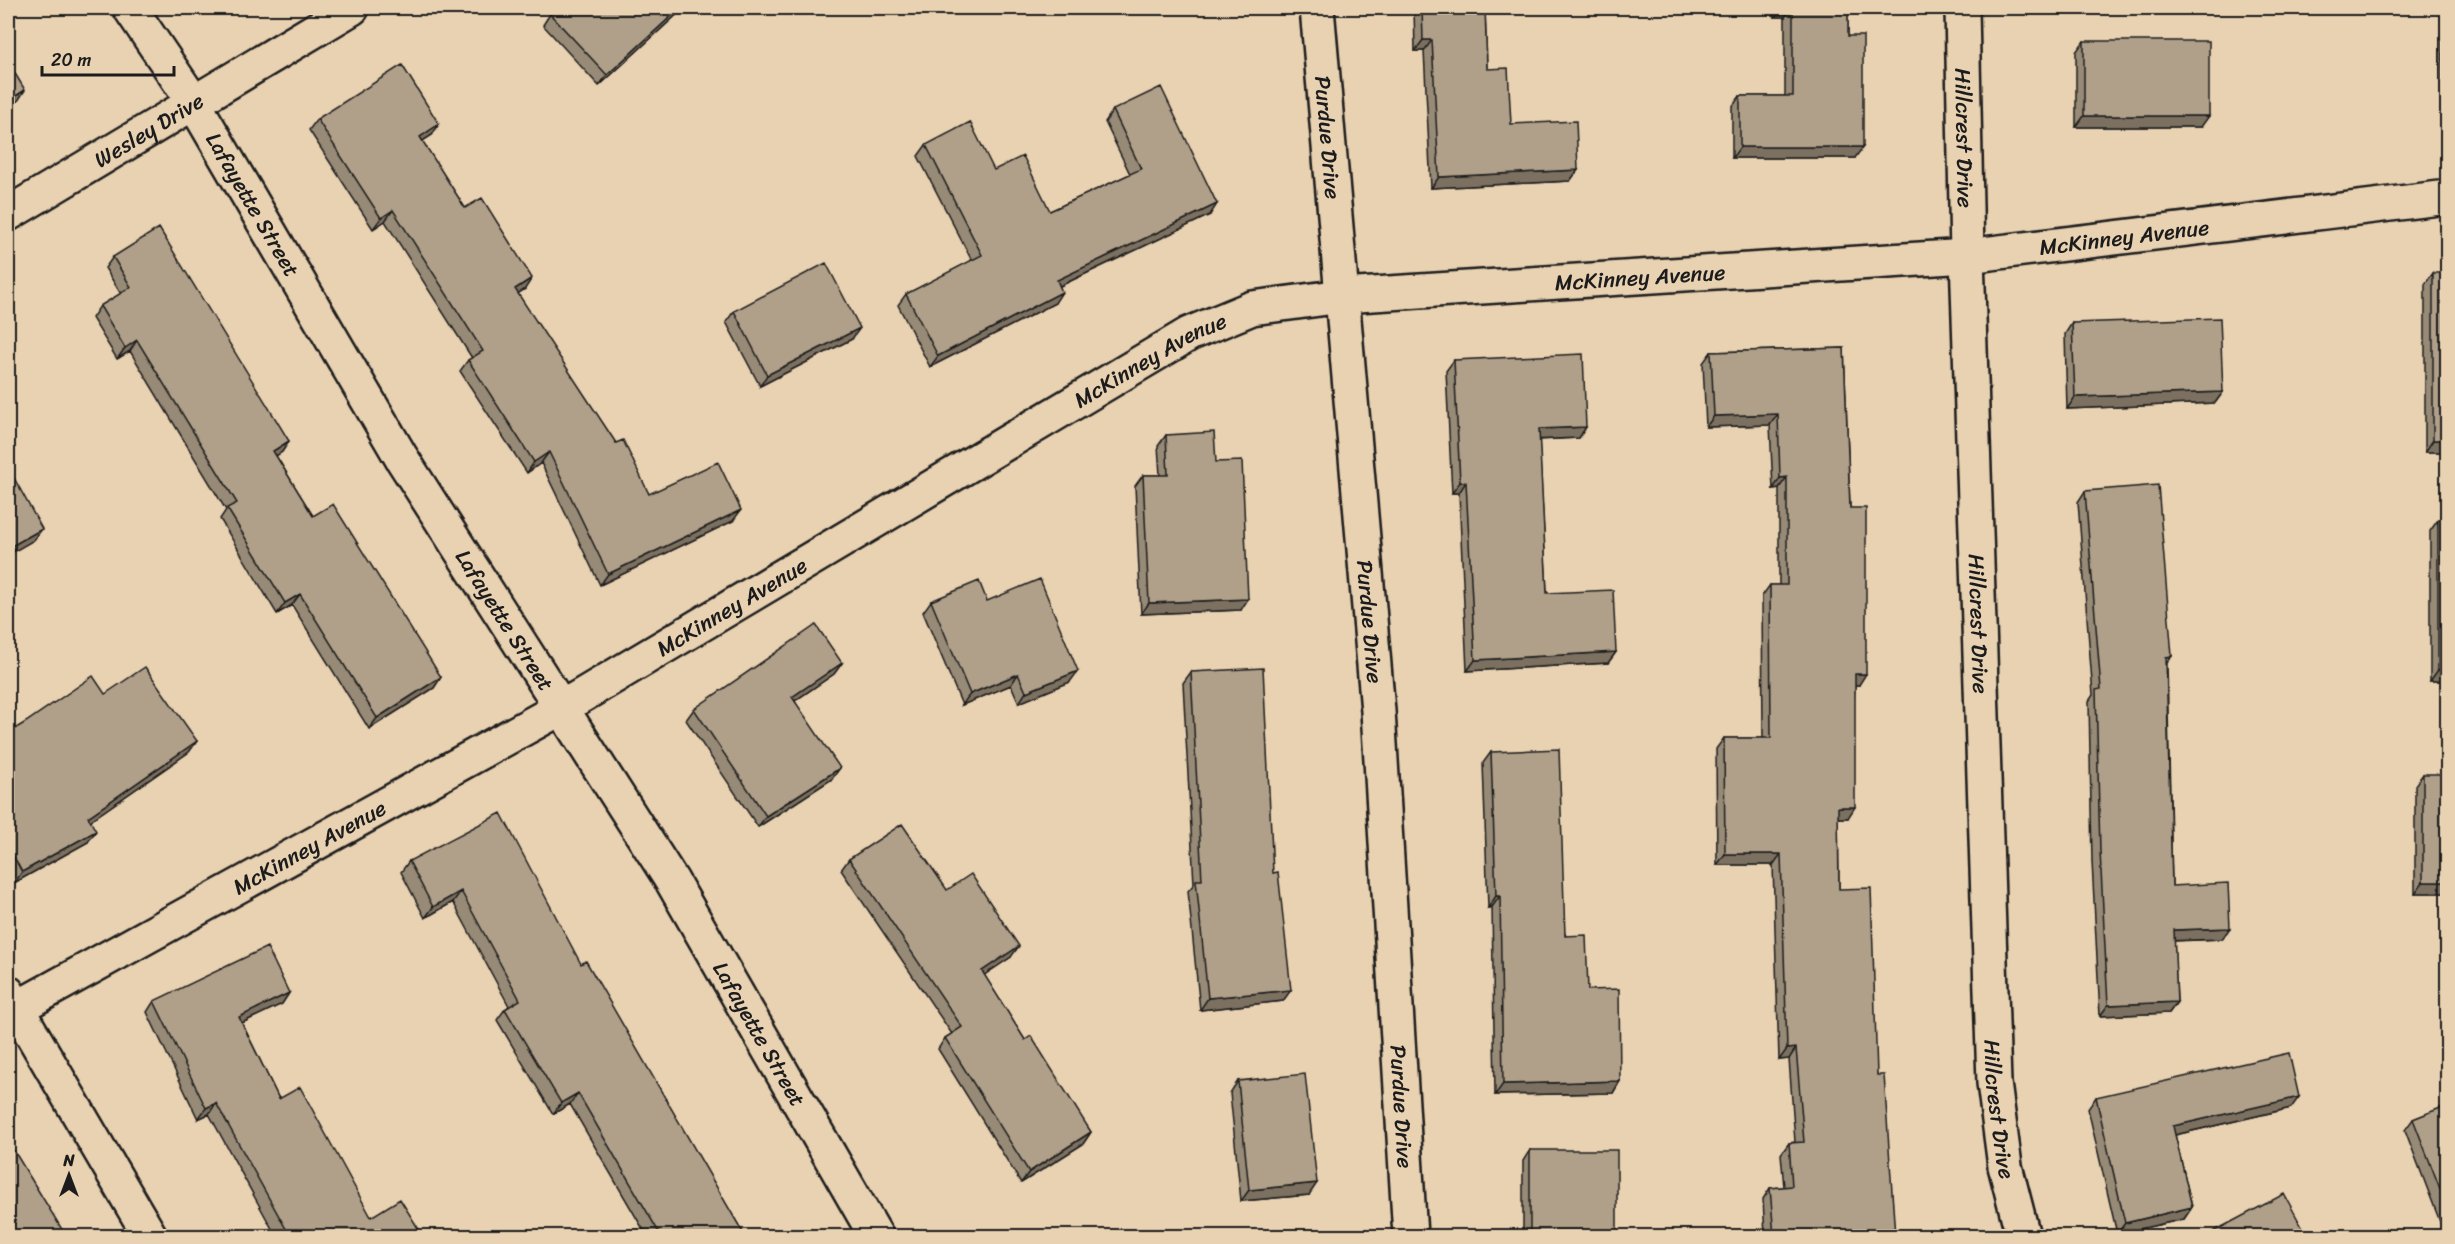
<svg xmlns="http://www.w3.org/2000/svg" width="2455" height="1244" font-family="Sriracha,sans-serif">
<rect width="100%" height="100%" fill="#e9d2b2"/>
<filter id="ink" filterUnits="userSpaceOnUse"><feTurbulence type="fractalNoise" baseFrequency=".0167" numOctaves="2"/><feDisplacementMap in="SourceGraphic" scale="12" xChannelSelector="R" yChannelSelector="G"/><feConvolveMatrix kernelMatrix="1 2 1 2 8 2 1 2 1" color-interpolation-filters="sRGB"/></filter>
<g filter="url(#ink)">
<g fill="none" stroke-linecap="round" stroke-linejoin="round">
<defs>
<g id="street">
<path id="s1" d="M 130,8 L 194,103 L 401,457 L 672,881 L 876,1236"/>
<path id="s2" d="M 1317,8 L 1378,711 L 1410,1236"/>
<path id="s3" d="M 1962,8 L 1967,256 L 1994,1083 L 2005,1166 L 2023,1236"/>
<path id="s4" d="M 8,214 L 352,8"/>
<path d="M 8,993 L 150,1236"/>
<path id="s5" d="M 8,1013 L 561,708 L 1189,334 L 1252,308 L 1342,296 L 1967,256 L 2448,197"/>
</g>
</defs>
<use href="#street" stroke="#1c1c1c" stroke-width="38"/>
<use href="#street" stroke="#e9d2b2" stroke-width="33"/>
</g>
<path fill="#978a76" stroke="#1c1c1c" stroke-width="1.5" d="M 684,8 L 599,86 L 543,25 L 550,14 Z
M 1414,8 L 1485,8 L 1487,69 L 1511,124 L 1578,170 L 1570,181 L 1431,188 L 1424,51 L 1415,51 Z
M 1775,8 L 1848,8 L 1848,36 L 1855,158 L 1732,158 L 1732,107 L 1740,96 L 1785,96 L 1785,17 L 1775,17 Z
M 2442,8 L 2448,8 L 2448,114 L 2442,114 Z
M 2084,41 L 2201,127 L 2076,127 L 2076,52 Z
M 1113,110 L 1210,215 L 1060,286 L 1055,303 L 930,367 L 898,305 L 906,294 L 972,261 L 918,156 L 926,145 L 994,170 L 1050,211 L 1130,174 L 1105,122 Z
M 317,119 L 432,135 L 422,141 L 465,208 L 525,289 L 517,294 L 649,494 L 733,521 L 600,585 L 541,463 L 527,473 L 460,371 L 468,360 L 472,358 L 385,221 L 373,229 L 309,130 Z
M 113,257 L 289,441 L 282,452 L 276,456 L 313,516 L 441,677 L 434,688 L 369,729 L 292,605 L 277,614 L 220,519 L 226,510 L 130,351 L 117,359 L 92,318 L 100,306 L 121,294 L 105,268 Z
M 2433,273 L 2448,452 L 2425,452 L 2425,284 Z
M 734,311 L 852,339 L 760,386 L 726,322 Z
M 2072,323 L 2223,392 L 2215,403 L 2067,409 L 2065,334 Z
M 1844,348 L 1850,508 L 1859,685 L 1855,685 L 1848,818 L 1838,818 L 1839,889 L 1877,1075 L 1895,1236 L 1765,1236 L 1763,1199 L 1770,1188 L 1784,1187 L 1781,1154 L 1789,1143 L 1795,1142 L 1789,1059 L 1779,1060 L 1773,865 L 1717,865 L 1716,749 L 1724,738 L 1763,738 L 1762,596 L 1770,585 L 1779,585 L 1779,488 L 1773,489 L 1770,425 L 1706,427 L 1703,363 L 1711,352 Z
M 1454,360 L 1586,427 L 1579,438 L 1539,440 L 1547,593 L 1616,652 L 1608,663 L 1467,671 L 1459,493 L 1452,493 L 1446,371 Z
M 1166,435 L 1216,462 L 1241,610 L 1141,614 L 1135,486 L 1143,475 L 1160,475 L 1158,446 Z
M 2085,491 L 2167,664 L 2172,886 L 2222,939 L 2174,941 L 2177,1002 L 2169,1013 L 2100,1016 L 2092,862 L 2089,701 L 2093,695 L 2078,502 Z
M 2438,520 L 2448,681 L 2430,681 L 2430,531 Z
M 931,601 L 987,601 L 1070,682 L 1019,703 L 1011,685 L 962,705 L 923,612 Z
M 842,663 L 834,674 L 795,701 L 832,779 L 758,827 L 686,720 L 694,709 Z
M 1191,672 L 1283,1001 L 1200,1010 L 1188,891 L 1194,884 L 1183,683 Z
M 105,694 L 197,741 L 189,752 L 90,821 L 88,842 L 14,883 L 8,871 L 8,733 Z
M 1491,752 L 1588,990 L 1620,1081 L 1613,1093 L 1495,1095 L 1492,907 L 1488,908 L 1483,763 Z
M 2423,774 L 2448,893 L 2415,893 L 2415,785 Z
M 849,859 L 947,890 L 1011,957 L 984,975 L 1025,1040 L 1091,1132 L 1083,1144 L 1021,1183 L 938,1049 L 945,1038 L 952,1034 L 841,870 Z
M 409,861 L 581,964 L 745,1236 L 647,1236 L 570,1104 L 553,1114 L 497,1020 L 505,1009 L 509,1006 L 453,902 L 425,918 L 401,872 Z
M 289,993 L 282,1004 L 242,1023 L 279,1099 L 371,1217 L 423,1236 L 276,1236 L 209,1114 L 198,1119 L 147,1012 L 154,1001 Z
M 1238,1081 L 1309,1195 L 1241,1201 L 1230,1093 Z
M 2096,1097 L 2291,1108 L 2175,1135 L 2192,1207 L 2184,1219 L 2117,1234 L 2088,1109 Z
M 2448,1105 L 2448,1224 L 2442,1227 L 2405,1130 L 2413,1119 Z
M 1530,1150 L 1617,1236 L 1523,1236 L 1523,1161 Z"/>
<path fill="#7b7060" stroke="#1c1c1c" stroke-width="1.5" d="M 680,8 L 684,8 L 599,86 L 607,75 Z
M 1782,8 L 1792,8 L 1785,17 L 1775,17 Z
M 1423,40 L 1432,40 L 1424,51 L 1415,51 Z
M 25,90 L 18,101 L 8,107 L 8,101 Z
M 2448,106 L 2448,114 L 2442,114 Z
M 2084,116 L 2209,116 L 2201,127 L 2076,127 Z
M 439,124 L 432,135 L 412,148 L 420,137 Z
M 1740,147 L 1863,147 L 1855,158 L 1732,158 Z
M 1578,170 L 1570,181 L 1431,188 L 1439,177 Z
M 1217,204 L 1210,215 L 1049,291 L 1057,280 Z
M 393,210 L 385,221 L 373,229 L 381,218 Z
M 532,278 L 525,289 L 507,301 L 515,289 Z
M 1062,292 L 1055,303 L 930,367 L 938,356 Z
M 860,328 L 852,339 L 760,386 L 767,375 Z
M 137,340 L 130,351 L 117,359 L 125,348 Z
M 2223,392 L 2215,403 L 2067,409 L 2075,397 Z
M 1778,414 L 1770,425 L 1706,427 L 1714,416 Z
M 1586,427 L 1579,438 L 1531,440 L 1539,429 Z
M 2433,440 L 2448,440 L 2448,452 L 2425,452 Z
M 289,441 L 282,452 L 266,462 L 273,451 Z
M 549,452 L 541,463 L 527,473 L 534,462 Z
M 1787,477 L 1779,488 L 1773,489 L 1780,478 Z
M 1460,482 L 1466,482 L 1459,493 L 1452,493 Z
M 741,510 L 733,521 L 600,585 L 608,574 Z
M 42,529 L 34,540 L 8,555 L 8,548 Z
M 300,594 L 292,605 L 277,614 L 285,603 Z
M 1248,599 L 1241,610 L 1141,614 L 1149,603 Z
M 1616,652 L 1608,663 L 1467,671 L 1475,660 Z
M 2172,656 L 2164,667 L 2166,657 Z
M 842,663 L 834,674 L 784,708 L 792,697 Z
M 2438,670 L 2448,670 L 2448,681 L 2430,681 Z
M 1078,671 L 1070,682 L 1019,703 L 1026,692 Z
M 1018,674 L 1011,685 L 962,705 L 970,694 Z
M 1855,674 L 1866,674 L 1859,685 L 1848,685 Z
M 441,677 L 434,688 L 369,729 L 377,718 Z
M 197,741 L 189,752 L 80,828 L 88,817 Z
M 840,768 L 832,779 L 758,827 L 766,816 Z
M 1838,807 L 1855,807 L 1848,818 L 1830,818 Z
M 96,831 L 88,842 L 14,883 L 22,872 Z
M 1725,854 L 1781,854 L 1773,865 L 1717,865 Z
M 2423,882 L 2448,882 L 2448,893 L 2415,893 Z
M 461,891 L 453,902 L 425,918 L 433,907 Z
M 1496,896 L 1500,896 L 1492,907 L 1488,908 Z
M 2230,928 L 2222,939 L 2166,941 L 2174,930 Z
M 1019,946 L 1011,957 L 974,982 L 982,971 Z
M 1291,990 L 1283,1001 L 1200,1010 L 1208,998 Z
M 289,993 L 282,1004 L 231,1028 L 239,1017 Z
M 2177,1002 L 2169,1013 L 2100,1016 L 2108,1005 Z
M 1796,1048 L 1789,1059 L 1779,1060 L 1787,1049 Z
M 1620,1081 L 1613,1093 L 1495,1095 L 1503,1084 Z
M 578,1093 L 570,1104 L 553,1114 L 561,1103 Z
M 2299,1097 L 2291,1108 L 2166,1137 L 2173,1126 Z
M 216,1103 L 209,1114 L 198,1119 L 206,1108 Z
M 1091,1132 L 1083,1144 L 1021,1183 L 1029,1172 Z
M 1317,1183 L 1309,1195 L 1241,1201 L 1249,1190 Z
M 2192,1207 L 2184,1219 L 2117,1234 L 2125,1223 Z
M 2448,1219 L 2448,1224 L 2442,1227 Z"/>
<path fill="#b0a089" stroke="#1c1c1c" stroke-width="1.5" d="M 558,8 L 680,8 L 607,75 L 550,14 Z
M 1422,8 L 1485,8 L 1487,69 L 1508,68 L 1511,124 L 1576,121 L 1578,170 L 1439,177 L 1432,40 L 1423,40 Z
M 1793,8 L 1848,8 L 1848,36 L 1863,36 L 1863,147 L 1740,147 L 1740,96 L 1793,96 Z
M 2084,41 L 2209,41 L 2209,116 L 2084,116 Z
M 8,62 L 25,90 L 8,101 Z
M 402,65 L 439,124 L 420,137 L 465,208 L 482,198 L 532,278 L 515,289 L 616,443 L 623,440 L 649,494 L 718,462 L 741,510 L 608,574 L 549,452 L 534,462 L 468,360 L 483,351 L 393,210 L 381,218 L 317,119 Z
M 1161,87 L 1217,204 L 1057,280 L 1062,292 L 938,356 L 906,294 L 982,255 L 926,145 L 970,122 L 994,170 L 1023,156 L 1050,211 L 1141,169 L 1113,110 Z
M 159,228 L 289,441 L 273,451 L 313,516 L 333,504 L 441,677 L 377,718 L 300,594 L 285,603 L 227,508 L 237,503 L 137,340 L 125,348 L 100,306 L 131,287 L 113,257 Z
M 826,263 L 860,328 L 767,375 L 734,311 Z
M 2433,273 L 2448,273 L 2448,440 L 2433,440 Z
M 2220,318 L 2223,392 L 2075,397 L 2072,323 Z
M 1844,348 L 1850,508 L 1866,508 L 1866,674 L 1855,674 L 1855,807 L 1838,807 L 1839,889 L 1871,888 L 1877,1075 L 1884,1075 L 1895,1236 L 1774,1236 L 1770,1188 L 1792,1186 L 1789,1143 L 1804,1142 L 1796,1048 L 1787,1049 L 1781,854 L 1725,854 L 1724,738 L 1771,738 L 1770,585 L 1787,585 L 1787,477 L 1780,478 L 1778,414 L 1714,416 L 1711,352 Z
M 1583,354 L 1586,427 L 1539,429 L 1547,593 L 1613,590 L 1616,652 L 1475,660 L 1466,482 L 1460,482 L 1454,360 Z
M 1214,432 L 1216,462 L 1242,461 L 1248,599 L 1149,603 L 1143,475 L 1168,475 L 1166,435 Z
M 8,467 L 42,529 L 8,548 Z
M 2158,485 L 2172,656 L 2166,657 L 2172,886 L 2228,883 L 2230,928 L 2174,930 L 2177,1002 L 2108,1005 L 2100,851 L 2096,690 L 2101,689 L 2085,491 Z
M 2438,520 L 2448,520 L 2448,670 L 2438,670 Z
M 1040,579 L 1078,671 L 1026,692 L 1018,674 L 970,694 L 931,601 L 979,581 L 987,601 Z
M 816,625 L 842,663 L 792,697 L 840,768 L 766,816 L 694,709 Z
M 145,667 L 197,741 L 88,817 L 96,831 L 22,872 L 8,846 L 8,733 L 26,722 L 93,676 L 105,694 Z
M 1263,668 L 1273,873 L 1278,872 L 1291,990 L 1208,998 L 1196,880 L 1202,880 L 1191,672 Z
M 1559,749 L 1565,936 L 1586,935 L 1588,990 L 1619,989 L 1620,1081 L 1503,1084 L 1500,896 L 1496,896 L 1491,752 Z
M 2423,774 L 2448,774 L 2448,882 L 2423,882 Z
M 501,813 L 581,964 L 586,961 L 745,1236 L 661,1236 L 578,1093 L 561,1103 L 505,1009 L 520,1000 L 461,891 L 433,907 L 409,861 Z
M 902,824 L 947,890 L 971,874 L 1019,946 L 982,971 L 1025,1040 L 1031,1036 L 1091,1132 L 1029,1172 L 945,1038 L 962,1027 L 849,859 Z
M 267,947 L 289,993 L 239,1017 L 279,1099 L 300,1087 L 371,1217 L 400,1199 L 423,1236 L 290,1236 L 216,1103 L 206,1108 L 154,1001 Z
M 2289,1053 L 2299,1097 L 2173,1126 L 2192,1207 L 2125,1223 L 2096,1097 Z
M 1305,1074 L 1317,1183 L 1249,1190 L 1238,1081 Z
M 2448,1105 L 2448,1209 L 2413,1119 Z
M 8,1141 L 66,1236 L 8,1236 Z
M 1530,1150 L 1617,1150 L 1617,1236 L 1530,1236 Z
M 2284,1194 L 2307,1236 L 2205,1236 Z
M 1142,1232 L 1145,1236 L 1132,1236 Z"/>
</g>
<g text-anchor="middle" stroke-width="4.5" stroke-linejoin="round" paint-order="stroke">
<g font-size="22" fill="#1c1c1c" stroke="#e9d2b2">
<text dy="8" stroke="none"><textPath href="#s4" startOffset="164">Wesley Drive</textPath></text>
<text dy="8" stroke="none"><textPath href="#s2" startOffset="130">Purdue Drive</textPath></text>
<text dy="8" stroke="none"><textPath href="#s3" startOffset="130">Hillcrest Drive</textPath></text>
<text dy="8" stroke="none"><textPath href="#s1" startOffset="232">Lafayette Street</textPath></text>
<text dy="8" stroke="none"><textPath href="#s5" startOffset="2306">McKinney Avenue</textPath></text>
<text dy="8" stroke="none"><textPath href="#s5" startOffset="1820">McKinney Avenue</textPath></text>
<text dy="8" stroke="none"><textPath href="#s5" startOffset="1316">McKinney Avenue</textPath></text>
<text dy="8" stroke="none"><textPath href="#s5" startOffset="830">McKinney Avenue</textPath></text>
<text dy="8" stroke="none"><textPath href="#s1" startOffset="718">Lafayette Street</textPath></text>
<text dy="8" stroke="none"><textPath href="#s2" startOffset="616">Purdue Drive</textPath></text>
<text dy="8" stroke="none"><textPath href="#s3" startOffset="616">Hillcrest Drive</textPath></text>
<text dy="8" stroke="none"><textPath href="#s5" startOffset="344">McKinney Avenue</textPath></text>
<text dy="8" stroke="none"><textPath href="#s1" startOffset="1204">Lafayette Street</textPath></text>
<text dy="8" stroke="none"><textPath href="#s2" startOffset="1102">Purdue Drive</textPath></text>
<text dy="8" stroke="none"><textPath href="#s3" startOffset="1102">Hillcrest Drive</textPath></text>
</g>
</g>
<rect width="2455" height="1244" fill="none" stroke="#e9d2b2" stroke-width="30"/>
<rect x="15" y="15" width="2425" height="1214" fill="none" stroke="#1c1c1c" stroke-width="2" filter="url(#ink)"/>
<g transform="translate(69 1175)" stroke="#e9d2b2" stroke-width="4.5" paint-order="stroke">
<path d="M0-4.5L10 22L0 15L-10 22Z" fill="#1c1c1c"/>
<text y="-9" font-size="16" font-weight="bold" text-anchor="middle" fill="#1c1c1c">N</text>
</g>
<path d="M42 66v9h132v-9" fill="none" stroke="#1c1c1c" stroke-width="3"/>
<text x="51" y="66" font-size="18" fill="#1c1c1c" stroke="#e9d2b2" stroke-width="4.5" paint-order="stroke">20 m</text>
</svg>
